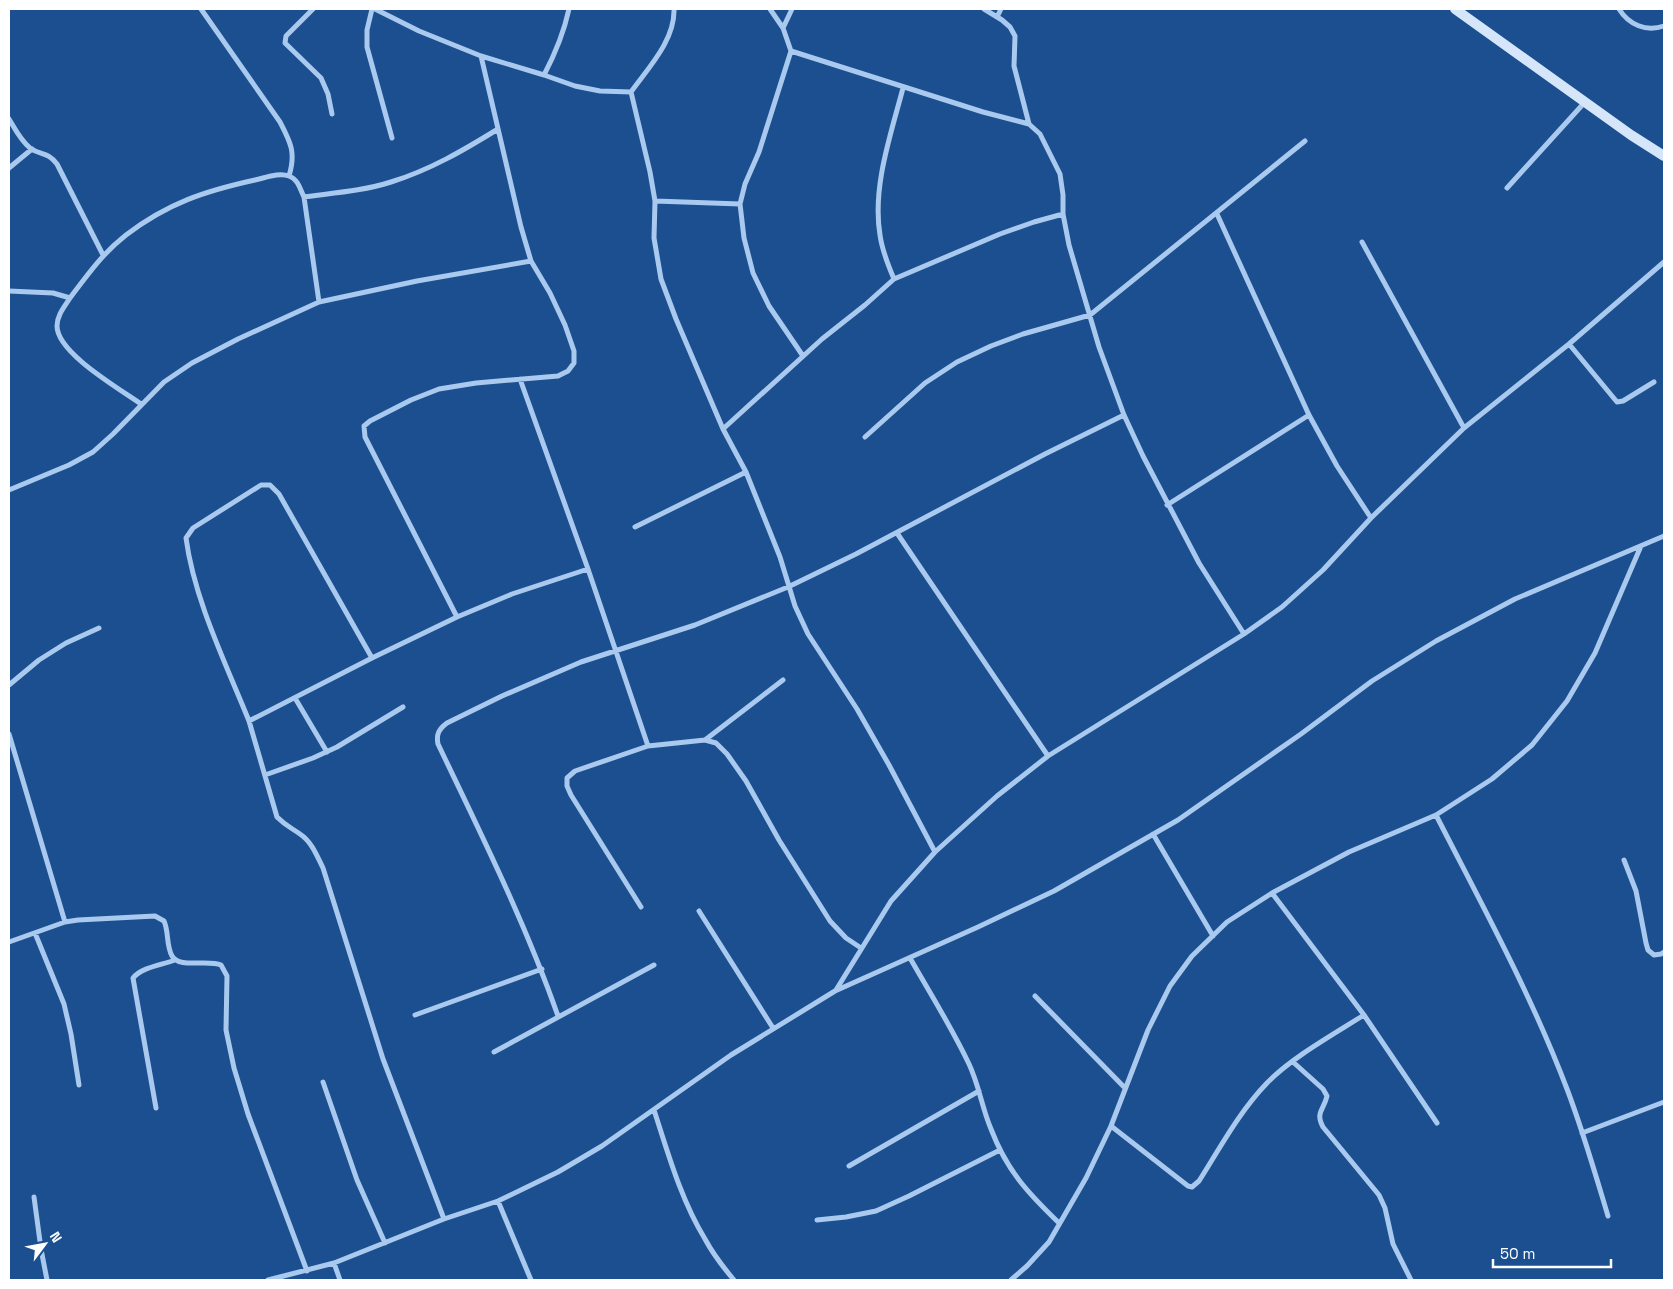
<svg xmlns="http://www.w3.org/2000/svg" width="1673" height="1289" font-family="'Space Grotesk',sans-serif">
<rect width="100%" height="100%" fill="#1b4f8f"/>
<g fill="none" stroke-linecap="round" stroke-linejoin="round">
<path stroke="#a9c9ee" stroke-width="5" d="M 201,9 L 280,122 C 291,143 296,153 289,176
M 313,9 L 286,36 L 285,43 L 321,78 L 328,94 L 332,114
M 372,9 L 367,30 L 367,47 L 392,138
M 375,9 L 419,31 L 481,56 L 544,75 L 575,86 L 600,91 L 631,92 C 649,67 675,40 674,9
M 770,9 L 783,28 L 791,51 L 983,112 L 1029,124 L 1040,134 L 1060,174 L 1063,195 L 1063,214 L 1069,245 L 1099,347 L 1124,415 L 1143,456 L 1199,563 L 1244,634
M 984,9 L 1002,20 L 1010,27 L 1015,36 L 1014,66 L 1029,124
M 1619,9 C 1629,25 1646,32 1664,26
M 997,17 L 1001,9
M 783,28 L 792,9
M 791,51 L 759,152 L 745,184 L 740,204 L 744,238 L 753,273 L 769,306 L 803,356
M 544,75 C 555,54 564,32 569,9
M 631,92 L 650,172 L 655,201 L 654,238 L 661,279 L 676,319 L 723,429 L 746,472 L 780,557 L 795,606 L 808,634 L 857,709 L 889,765 L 935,852
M 9,119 C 15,129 21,141 30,148 C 41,156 47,151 57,164 L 103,255
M 9,168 L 32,149
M 1507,188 L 1585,102
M 304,197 L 319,302
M 655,201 L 740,204
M 1217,214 L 1309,415 L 1337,466 L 1371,518
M 1362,242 L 1464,428
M 894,279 C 888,265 882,250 880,235 C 872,187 891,134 903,88
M 9,291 L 53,293 L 70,298 C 88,274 103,253 126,235 C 168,203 205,191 255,180 C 265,178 279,172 289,176 C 298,179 300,189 304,197 C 333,193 363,191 391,182 C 430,170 464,150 498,129
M 70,298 C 65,306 57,315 57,326 C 57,353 120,389 141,404
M 1569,344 L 1617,402 L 1623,401 L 1654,382
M 520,379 L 588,569 L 648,746
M 723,429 L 822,339 L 865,305 L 894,279 L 1000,234 L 1034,222 L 1063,214
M 865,437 L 925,383 L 957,362 L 991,346 L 1023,334 L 1090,315 L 1305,141
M 9,490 L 69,465 L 93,452 L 113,434 L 164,382 L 192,363 L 238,339 L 319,302 L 417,281 L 531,261
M 1167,505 L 1309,415
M 635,527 L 746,472
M 897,533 L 1048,756
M 457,617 L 512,594 L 588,569
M 372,658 L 279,494 L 270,485 L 261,485 L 193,528 L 186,538 C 194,599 226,664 249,721 L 372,658 L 457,617 L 365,437 L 364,426 L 370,421 L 411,400 L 439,389 L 476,383 L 558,376 L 568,371 L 574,363 L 574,351 L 565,325 L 550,293 L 531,261 L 521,227 L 481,56
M 9,685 L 39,660 L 66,643 L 99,628
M 295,698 L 327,752
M 249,721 L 277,817 C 286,826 290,827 300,834 C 312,842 317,856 323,868 L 383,1059 L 444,1219
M 9,734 L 65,922
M 705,740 L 783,680
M 265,775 L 313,758 L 337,747 L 403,707
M 1436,815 C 1482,905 1531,994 1567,1089 C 1583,1131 1595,1173 1608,1216
M 1153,834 L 1213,936
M 1624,860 L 1636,891 L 1646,943 L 1648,950 L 1654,955 L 1661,954 L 1664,952
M 1272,893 L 1364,1015 L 1437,1123
M 641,907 L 571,795 L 567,786 L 567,778 L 575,771 L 648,746 L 705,740 L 716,743 L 727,754 L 746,781 L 779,840 L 830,921 L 846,938 L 861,948
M 699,911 L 773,1028
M 35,933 L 64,1004 L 71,1034 L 79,1085
M 9,942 L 65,922 L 78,920 L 155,916 L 164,921 C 169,932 166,945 172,956 C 179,969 208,959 221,965 L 227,976 L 226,1030 L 234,1068 L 248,1114 L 307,1271
M 910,958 C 930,993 952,1028 969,1064 C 979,1085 982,1108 991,1129 C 1007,1171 1028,1193 1059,1223
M 836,990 L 891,901 L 935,852 L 997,796 L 1048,756 L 1244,634 L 1282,607 L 1323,570 L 1371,518 L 1464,428 L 1569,344 L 1664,262
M 1035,996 L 1125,1088
M 415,1015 L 542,969
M 558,1016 C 525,922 481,834 438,744 C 436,734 439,729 447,723 L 502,696 L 581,662 L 695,625 L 788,587 L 856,554 L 1045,454 L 1124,415
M 494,1052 L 654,965
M 1293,1062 L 1323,1089 L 1327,1096 C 1324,1110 1315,1112 1323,1127 L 1379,1195 L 1385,1208 L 1393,1244 L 1411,1280
M 323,1082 L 357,1180 L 385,1243
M 156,1108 L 133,978 C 142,967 162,965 175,960
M 654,1110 C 668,1153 681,1200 705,1239 C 713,1254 723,1267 734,1280
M 1111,1126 L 1188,1186 L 1192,1187 L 1199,1181 C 1220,1148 1239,1112 1267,1083 C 1291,1058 1334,1034 1364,1015
M 1582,1133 L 1664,1102
M 849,1166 L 979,1091
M 34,1197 L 41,1249 L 47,1280
M 498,1201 L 531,1280
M 817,1220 L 846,1217 L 876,1211 L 909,1196 L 1000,1150
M 334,1263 L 340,1280
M 268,1280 L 334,1263 L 444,1219 L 498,1201 L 558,1172 L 602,1146 L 731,1055 L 835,991 L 978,927 L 1054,891 L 1178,820 L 1301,734 L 1372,681 L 1436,641 L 1515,599 L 1664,536
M 1011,1280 L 1027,1266 L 1049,1242 L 1086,1178 L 1111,1126 L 1148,1030 L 1170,986 L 1192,956 L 1227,922 L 1272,893 L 1349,852 L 1436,815 L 1492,779 L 1532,745 L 1567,701 L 1595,653 L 1641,546"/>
<path stroke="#d6e6fa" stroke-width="10" d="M 1455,9 L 1631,135 L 1664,156"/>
</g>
<rect width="1673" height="1289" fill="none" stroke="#ffffff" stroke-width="20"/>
<g transform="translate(45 1244) rotate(58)" stroke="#1b4f8f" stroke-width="4" paint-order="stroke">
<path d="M0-4L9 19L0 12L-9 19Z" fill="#ffffff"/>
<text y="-8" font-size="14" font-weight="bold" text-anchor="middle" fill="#ffffff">N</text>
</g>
<path d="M1493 1259v8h118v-8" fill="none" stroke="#ffffff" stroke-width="2.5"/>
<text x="1500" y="1259" font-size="15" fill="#ffffff" stroke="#1b4f8f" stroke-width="4" paint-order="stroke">50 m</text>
</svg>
